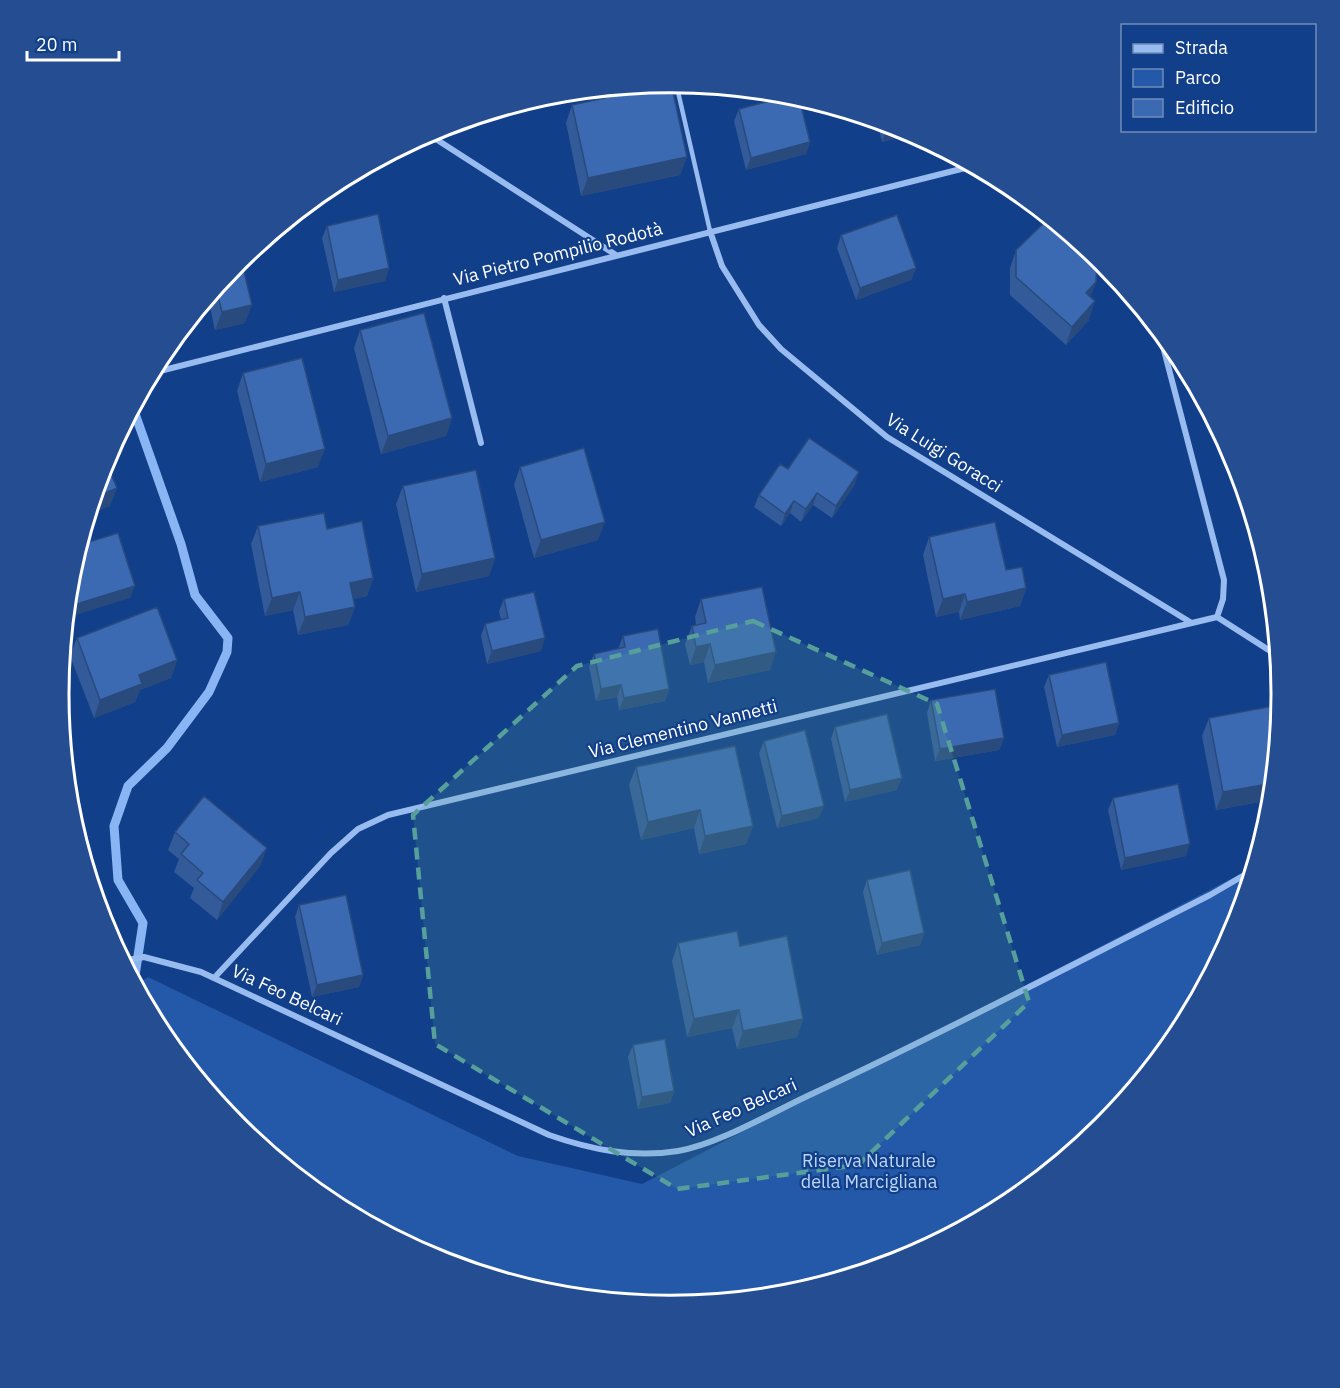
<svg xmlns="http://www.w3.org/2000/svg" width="1340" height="1388" font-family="'IBM Plex Sans',sans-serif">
<rect width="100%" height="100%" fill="#123f89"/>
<path fill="#2458a8" d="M 1254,867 L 1235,928 L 1178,1034 L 1102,1127 L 1009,1203 L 904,1259 L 789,1294 L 670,1305 L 550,1294 L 436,1259 L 330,1202 L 237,1126 L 161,1033 L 136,985 L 148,977 L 518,1156 L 642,1184 Z"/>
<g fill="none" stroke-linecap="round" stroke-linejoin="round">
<path stroke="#89b5f4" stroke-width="9" d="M 133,408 L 181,544 L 195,595 L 228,638 L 227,652 L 209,692 L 167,748 L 128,786 L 114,826 L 118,880 L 143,923 L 134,982"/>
<path stroke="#98bbf0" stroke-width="4.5" d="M 676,83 L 710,231"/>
<path stroke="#98bbf0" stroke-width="6" d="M 428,134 L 616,255
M 710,231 L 722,266 L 759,325 L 781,349 L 887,437 L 1190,622
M 444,298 L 481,443
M 1159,331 L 1224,580 L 1223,599 L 1217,617
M 152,373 L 973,166
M 1217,617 L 1278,656
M 123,961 L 144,957 L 201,972 L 549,1135 C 592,1150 633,1158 678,1151 C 720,1144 776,1110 816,1092 C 949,1030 1079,961 1210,895 L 1253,870
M 215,977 L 331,853 L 358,829 L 388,815 L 1217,617"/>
</g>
<path fill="#335a99" d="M 671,83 L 687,157 L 680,175 L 581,196 L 566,123 L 572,105 L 595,100 L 593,90 Z
M 739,109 L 810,142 L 806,154 L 746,170 L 734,121 Z
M 877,121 L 904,129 L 914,134 L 882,142 Z
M 327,226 L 389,268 L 385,281 L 334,292 L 322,238 Z
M 841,235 L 916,268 L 911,280 L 856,300 L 837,248 Z
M 1016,250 L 1096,282 L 1090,297 L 1089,320 L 1066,345 L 1010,295 L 1010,268 Z
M 238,261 L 245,323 L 215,330 L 208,298 Z
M 360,330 L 452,418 L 446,436 L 381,454 L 354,348 Z
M 243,373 L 318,467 L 260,482 L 237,391 Z
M 520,467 L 598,540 L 534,558 L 514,485 Z
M 788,469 L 855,484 L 832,518 L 813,505 L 801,522 L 790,513 L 781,526 L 754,507 L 759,495 Z
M 403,486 L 495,558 L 489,576 L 416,592 L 396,504 Z
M 1252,518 L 1270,575 L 1272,597 L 1269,598 L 1250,525 Z
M 258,526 L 327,529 L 373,578 L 367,596 L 353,599 L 355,607 L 348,625 L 298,635 L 293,610 L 265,616 L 251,544 Z
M 929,537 L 1006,570 L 1026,588 L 1020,606 L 960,620 L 959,612 L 936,617 L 923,555 Z
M 504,599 L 541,651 L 487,664 L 481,636 L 485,624 L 501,620 L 499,611 Z
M 701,599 L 770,670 L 708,683 L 704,662 L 690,665 L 685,644 L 692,626 L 696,625 L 695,617 Z
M 623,636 L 669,689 L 665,701 L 619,710 L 617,697 L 596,701 L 589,666 L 594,654 L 618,649 Z
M 77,638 L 177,660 L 171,678 L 140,690 L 135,702 L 94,718 L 70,656 Z
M 1049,675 L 1119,723 L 1115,735 L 1057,747 L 1044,687 Z
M 931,700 L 1004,738 L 999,750 L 935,761 L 927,713 Z
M 1280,709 L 1271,800 L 1216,810 L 1202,736 L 1209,718 Z
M 835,727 L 897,790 L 845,802 L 831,739 Z
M 764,741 L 819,818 L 777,828 L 759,753 Z
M 636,767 L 753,826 L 746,844 L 699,854 L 694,828 L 641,840 L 629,785 Z
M 1113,798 L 1186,856 L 1121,870 L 1108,810 Z
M 175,832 L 267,848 L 260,866 L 217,920 L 190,898 L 194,888 L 174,872 L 179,859 L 168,850 Z
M 867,880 L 924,933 L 920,945 L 877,955 L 863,892 Z
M 299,905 L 363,975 L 359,987 L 312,997 L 295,917 Z
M 678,943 L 740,946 L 803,1019 L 797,1037 L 737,1049 L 732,1028 L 687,1037 L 672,961 Z
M 633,1045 L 674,1091 L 670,1103 L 638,1109 L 628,1057 Z"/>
<path fill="#294a7d" d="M 889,124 L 904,129 L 914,134 L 882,142 Z
M 810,142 L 806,154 L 746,170 L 751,158 Z
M 687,157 L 680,175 L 581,196 L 588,178 Z
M 389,268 L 385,281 L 334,292 L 338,280 Z
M 916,268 L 911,280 L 856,300 L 860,288 Z
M 1096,282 L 1089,300 L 1086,293 Z
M 1095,301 L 1089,320 L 1066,345 L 1072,327 Z
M 252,305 L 245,323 L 215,330 L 222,312 Z
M 452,418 L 446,436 L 381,454 L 388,436 Z
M 325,449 L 318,467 L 260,482 L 266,464 Z
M 859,472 L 855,484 L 832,518 L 836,506 Z
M 117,488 L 110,506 L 88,515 L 94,498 Z
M 817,493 L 813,505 L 801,522 L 806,509 Z
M 794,501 L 790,513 L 781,526 L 785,514 Z
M 605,522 L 598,540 L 534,558 L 541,540 Z
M 495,558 L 489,576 L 416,592 L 422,574 Z
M 373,578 L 367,596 L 344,601 L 350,583 Z
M 135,586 L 130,598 L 66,618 L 67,607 Z
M 1026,588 L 1020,606 L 960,620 L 967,602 Z
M 300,592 L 293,610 L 265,616 L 272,598 Z
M 965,594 L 959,612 L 936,617 L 943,599 Z
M 355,607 L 348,625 L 298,635 L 305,617 Z
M 545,638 L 541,651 L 487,664 L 492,651 Z
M 710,644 L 704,662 L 690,665 L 696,647 Z
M 776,652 L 770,670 L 708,683 L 715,665 Z
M 177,660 L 171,678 L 140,690 L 135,702 L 94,718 L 100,700 L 139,675 Z
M 621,685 L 617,697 L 596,701 L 601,689 Z
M 669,689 L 665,701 L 619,710 L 624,698 Z
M 1119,723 L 1115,735 L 1057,747 L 1062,735 Z
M 1004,738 L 999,750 L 935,761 L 940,749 Z
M 902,778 L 897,790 L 845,802 L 850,790 Z
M 1273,783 L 1271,800 L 1216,810 L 1223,792 Z
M 824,806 L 819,818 L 777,828 L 782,816 Z
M 700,810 L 694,828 L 641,840 L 648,822 Z
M 753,826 L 746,844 L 699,854 L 705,836 Z
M 1190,844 L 1186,856 L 1121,870 L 1125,858 Z
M 267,848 L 260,866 L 217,920 L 223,902 Z
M 924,933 L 920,945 L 877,955 L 882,943 Z
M 363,975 L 359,987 L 312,997 L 317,985 Z
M 739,1010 L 732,1028 L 687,1037 L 694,1019 Z
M 803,1019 L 797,1037 L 737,1049 L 743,1031 Z
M 674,1091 L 670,1103 L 638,1109 L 642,1097 Z"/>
<path fill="#3b69b2" stroke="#294a7d" stroke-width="1.5" d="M 671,83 L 687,157 L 588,178 L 572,105 L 605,98 L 603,89 Z
M 793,95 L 799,97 L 810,142 L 751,158 L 739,109 Z
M 378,214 L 389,268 L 338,280 L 327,226 Z
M 897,215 L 916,268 L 860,288 L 841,235 Z
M 1049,218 L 1097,257 L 1096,282 L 1086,293 L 1095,301 L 1072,327 L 1016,277 L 1016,250 Z
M 241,259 L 252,305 L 222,312 L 216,288 L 238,261 Z
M 424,313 L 452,418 L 388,436 L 360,330 Z
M 302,358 L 325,449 L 266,464 L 243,373 Z
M 809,438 L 859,472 L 836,506 L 817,493 L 806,509 L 794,501 L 785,514 L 759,495 L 780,464 L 788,469 Z
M 584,448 L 605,522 L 541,540 L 520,467 Z
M 105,460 L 117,488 L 94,498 Z
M 476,470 L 495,558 L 422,574 L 403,486 Z
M 324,513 L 327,529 L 362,521 L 373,578 L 350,583 L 355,607 L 305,617 L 300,592 L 272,598 L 258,526 Z
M 995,522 L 1006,570 L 1022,567 L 1026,588 L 967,602 L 965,594 L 943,599 L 929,537 Z
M 118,533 L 135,586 L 67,607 L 70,574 L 79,545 Z
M 762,587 L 776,652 L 715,665 L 710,644 L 696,647 L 692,626 L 706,623 L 701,599 Z
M 534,592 L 545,638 L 492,651 L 485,624 L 508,618 L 504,599 Z
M 157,607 L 177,660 L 139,675 L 142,684 L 100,700 L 77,638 Z
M 658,629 L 669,689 L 624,698 L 621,685 L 601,689 L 594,654 L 625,647 L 623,636 Z
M 1106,662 L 1119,723 L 1062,735 L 1049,675 Z
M 995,689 L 1004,738 L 940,749 L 931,700 Z
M 1279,705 L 1280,709 L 1273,783 L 1223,792 L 1209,718 Z
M 887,714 L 902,778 L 850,790 L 835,727 Z
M 805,730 L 824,806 L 782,816 L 764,741 Z
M 735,746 L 753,826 L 705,836 L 700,810 L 648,822 L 636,767 Z
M 1178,784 L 1190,844 L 1125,858 L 1113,798 Z
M 204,796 L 267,848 L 223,902 L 197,880 L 203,873 L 181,854 L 189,844 L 175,832 Z
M 910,870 L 924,933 L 882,943 L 867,880 Z
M 346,895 L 363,975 L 317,985 L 299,905 Z
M 737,931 L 740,946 L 787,936 L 803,1019 L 743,1031 L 739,1010 L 694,1019 L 678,943 Z
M 665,1039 L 674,1091 L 642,1097 L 633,1045 Z"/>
<path fill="#579f9a" fill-opacity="0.2" stroke="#579f9a" stroke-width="4.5" stroke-dasharray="12 8" stroke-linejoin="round" d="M 753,621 L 937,704 L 1029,1002 L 858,1165 L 677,1189 L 435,1044 L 413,815 L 577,666 Z"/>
<g text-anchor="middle" stroke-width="4.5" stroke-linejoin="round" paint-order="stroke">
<g font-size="18" fill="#fff" stroke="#123f89">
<text transform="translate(558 254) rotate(-14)" y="6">Via Pietro Pompilio Rodotà</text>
<text transform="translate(944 453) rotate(32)" y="6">Via Luigi Goracci</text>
<text transform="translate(683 729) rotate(-14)" y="6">Via Clementino Vannetti</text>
<text transform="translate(287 995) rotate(25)" y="6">Via Feo Belcari</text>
<text transform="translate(741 1108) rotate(-24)" y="6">Via Feo Belcari</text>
</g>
<g font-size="18" fill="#bed7fc" stroke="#123f89">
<text x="869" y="1167">Riserva Naturale<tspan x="869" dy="21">della Marcigliana</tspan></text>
</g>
</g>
<path d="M0 0H1340V1388H0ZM69 694a601 601 0 1 1 1202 0a601 601 0 1 1-1202 0Z" fill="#254e92" fill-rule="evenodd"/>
<path fill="none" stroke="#fff" stroke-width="3" d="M69 694a601 601 0 1 1 1202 0a601 601 0 1 1-1202 0Z"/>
<rect x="1121" y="24" width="195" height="108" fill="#123f89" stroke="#718cb8" stroke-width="1.5"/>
<rect x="1133" y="44" width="30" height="9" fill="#98bbf0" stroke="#718cb8" stroke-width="1.5"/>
<text x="1175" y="54" font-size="18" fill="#ffffff">Strada</text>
<rect x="1133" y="69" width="30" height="18" fill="#2458a8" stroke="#718cb8" stroke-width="1.5"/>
<text x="1175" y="84" font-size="18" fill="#ffffff">Parco</text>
<rect x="1133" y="99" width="30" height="18" fill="#3b69b2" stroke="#718cb8" stroke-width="1.5"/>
<text x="1175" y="114" font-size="18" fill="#ffffff">Edificio</text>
<path d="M27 51v9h92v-9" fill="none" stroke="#ffffff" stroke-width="3"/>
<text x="36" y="51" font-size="18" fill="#ffffff" stroke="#123f89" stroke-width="4.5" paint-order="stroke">20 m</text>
</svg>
